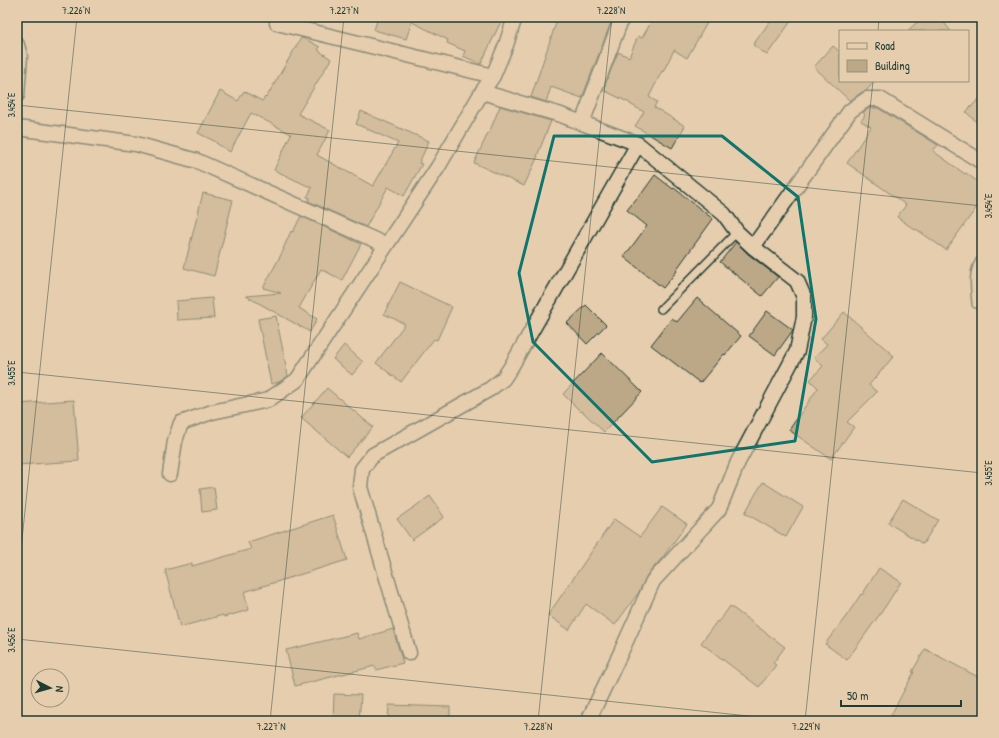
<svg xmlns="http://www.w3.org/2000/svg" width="999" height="738" font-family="'Patrick Hand',sans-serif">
<rect width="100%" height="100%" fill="#e6cdae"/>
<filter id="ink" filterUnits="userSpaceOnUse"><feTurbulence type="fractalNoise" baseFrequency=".025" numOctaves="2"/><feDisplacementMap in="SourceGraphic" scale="8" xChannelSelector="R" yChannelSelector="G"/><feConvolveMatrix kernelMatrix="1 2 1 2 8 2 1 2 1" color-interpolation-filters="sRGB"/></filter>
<g filter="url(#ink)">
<path fill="#bca886" stroke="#1f3d34" d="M 378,17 L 503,17 L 481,64 L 463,56 L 465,51 L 447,43 L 448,40 L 412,22 L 406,39 L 374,30 Z
M 558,17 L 613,17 L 582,98 L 551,87 L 546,102 L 531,97 Z
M 654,17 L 696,17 L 707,23 L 687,58 L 674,50 L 663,72 L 662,71 L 649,97 L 657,102 L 654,107 L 685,126 L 672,148 L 635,126 L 644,112 L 630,104 L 630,103 L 603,90 L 618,52 L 629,57 L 638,36 L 642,38 Z
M 773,17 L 794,17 L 767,55 L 753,45 Z
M 923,17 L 939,17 L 951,31 L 907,31 Z
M 301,38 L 305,39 L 320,47 L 318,50 L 331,59 L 298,114 L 330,130 L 317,155 L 373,186 L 398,143 L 356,124 L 361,111 L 429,141 L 419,163 L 422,164 L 404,196 L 388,187 L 366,227 L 308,201 L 310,198 L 307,197 L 312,188 L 274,170 L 291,134 L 251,113 L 230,152 L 216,143 L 216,142 L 198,133 L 220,91 L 238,101 L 244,91 L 262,101 L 265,97 L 266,98 Z
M 833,46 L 840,52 L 840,81 L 875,81 L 866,91 L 862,92 L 850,101 L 814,67 Z
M 982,96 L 982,127 L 966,112 Z
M 500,106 L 551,121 L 537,156 L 538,156 L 524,186 L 474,163 L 488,133 L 489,133 Z
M 870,108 L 878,108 L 938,145 L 933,151 L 965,174 L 966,173 L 982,185 L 982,200 L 946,250 L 916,229 L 915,230 L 897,217 L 906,205 L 847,163 L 871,127 L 861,121 L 865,115 L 863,112 Z
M 655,175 L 673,189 L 674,188 L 713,219 L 676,270 L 677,271 L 663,288 L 624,257 L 647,226 L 627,210 L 642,192 L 642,193 Z
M 203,193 L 233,200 L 214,276 L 184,268 Z
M 301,216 L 361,244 L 342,280 L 321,269 L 299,308 L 317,319 L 310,332 L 246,296 L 281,293 L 263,288 L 284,249 L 283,249 L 291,231 L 293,232 Z
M 736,242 L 748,254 L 778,277 L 762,296 L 720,262 Z
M 400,282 L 452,307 L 437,340 L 434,339 L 401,382 L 376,363 L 405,324 L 384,314 Z
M 212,298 L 214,318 L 177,320 L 176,301 Z
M 697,298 L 741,336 L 725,355 L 724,354 L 700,383 L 651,345 L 672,318 L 677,322 Z
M 586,305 L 606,325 L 587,344 L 567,323 Z
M 767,311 L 793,330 L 775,355 L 749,336 Z
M 844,312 L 894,356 L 869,385 L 877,392 L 847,422 L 854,427 L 831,459 L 789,430 L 818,388 L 810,380 L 823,366 L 814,358 L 827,344 L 821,339 Z
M 276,316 L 288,376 L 279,382 L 271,384 L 258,319 Z
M 344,345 L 363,362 L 352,375 L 333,359 Z
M 602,353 L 642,392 L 604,432 L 582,411 L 581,412 L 563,394 Z
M 327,388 L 373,427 L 347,457 L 301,418 Z
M 74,400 L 79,461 L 17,465 L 17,404 Z
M 763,482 L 803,507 L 786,537 L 745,513 L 755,495 Z
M 214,487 L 217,510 L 202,512 L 200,489 Z
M 430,496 L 444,517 L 412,540 L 397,519 Z
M 903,499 L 938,520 L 923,544 L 888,523 Z
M 662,507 L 687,524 L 663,557 L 647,575 L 639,592 L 615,625 L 586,604 L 569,630 L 548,615 L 614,519 L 640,537 Z
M 333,515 L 347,560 L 244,592 L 249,610 L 224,617 L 223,615 L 180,627 L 165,570 L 192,563 L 192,566 L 251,549 L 248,542 Z
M 879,568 L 901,582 L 885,607 L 847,660 L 825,644 L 847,615 L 861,594 L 862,595 Z
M 730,606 L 785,647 L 773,663 L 776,665 L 759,687 L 701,643 L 717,621 L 719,622 Z
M 393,629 L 403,663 L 376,670 L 375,666 L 295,686 L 286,650 L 357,633 L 359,639 Z
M 925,649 L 982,679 L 982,721 L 903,721 L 891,715 L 914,672 L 912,672 Z
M 334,694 L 361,695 L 359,721 L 333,721 Z
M 389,705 L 450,707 L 450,721 L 388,721 Z"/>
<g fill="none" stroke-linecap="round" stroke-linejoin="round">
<defs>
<path id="service" d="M 976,304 C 975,288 971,271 982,258
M 661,309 L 737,232"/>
<path id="minor" d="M 277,23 L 493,76
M 17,45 L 20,56 L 17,95
M 482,92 L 561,115 L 638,144 L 724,214 L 737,232 L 753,247 L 797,281 L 804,297 L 804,317 L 797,351 L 738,462 L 719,509 L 653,581 L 621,652 L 588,721
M 582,123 L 622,17
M 17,128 L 136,144 L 197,161 L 386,245
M 753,247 L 850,111 L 867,99 L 880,99 L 982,162
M 170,474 L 175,441 L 181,423 L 212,412 L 268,400 L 297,380 L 438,167 L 482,92 L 493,76 L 506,45 L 515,17
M 409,653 L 360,487 L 362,469 L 373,455 L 490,389 L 503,379 L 511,367 L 638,144"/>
</defs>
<use href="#service" stroke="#1f3d34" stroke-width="10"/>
<use href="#minor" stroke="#1f3d34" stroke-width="17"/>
<use href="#service" stroke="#e6cdae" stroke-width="7"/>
<use href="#minor" stroke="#e6cdae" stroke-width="14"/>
</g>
</g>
<path d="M0 0H999V738H0ZM 554,136 L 722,136 L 798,197 L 816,319 L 795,441 L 652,462 L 533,342 L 519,273 Z" fill="#e6cdae" fill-opacity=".55" fill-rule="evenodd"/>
<path fill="none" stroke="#0f766e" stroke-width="3" stroke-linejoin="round" d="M 554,136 L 722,136 L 798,197 L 816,319 L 795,441 L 652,462 L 533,342 L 519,273 Z"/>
<path fill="none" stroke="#1f3d34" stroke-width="1" stroke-opacity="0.45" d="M 878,31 L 879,17M 17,105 L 982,206M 17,372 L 982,473M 17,587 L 77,17M 17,639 L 796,721M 270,721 L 344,17M 538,721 L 612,17M 805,721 L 873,81"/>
<rect width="999" height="738" fill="none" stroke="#e6cdae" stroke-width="44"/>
<rect x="839" y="30" width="130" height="52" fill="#e6cdae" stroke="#96937d"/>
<rect x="847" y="43" width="20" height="6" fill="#e6cdae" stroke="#96937d"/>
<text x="875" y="50" font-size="12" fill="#1f3d34">Road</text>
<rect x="847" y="60" width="20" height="12" fill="#bca886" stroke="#96937d"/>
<text x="875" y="70" font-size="12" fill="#1f3d34">Building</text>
<g transform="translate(50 688) rotate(96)"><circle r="19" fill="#e6cdae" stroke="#96937d"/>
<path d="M0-3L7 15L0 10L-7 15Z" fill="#1f3d34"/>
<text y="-6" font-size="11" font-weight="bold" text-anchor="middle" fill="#1f3d34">N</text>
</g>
<path d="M841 700v6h120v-6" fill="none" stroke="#1f3d34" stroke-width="2"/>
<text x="847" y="700" font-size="12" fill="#1f3d34" stroke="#e6cdae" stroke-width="3" paint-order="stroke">50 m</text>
<rect x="22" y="22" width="955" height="694" fill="none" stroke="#1f3d34" stroke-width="1.5"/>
<g font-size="10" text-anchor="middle" fill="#1f3d34">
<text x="76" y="14">7.226°N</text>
<text x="344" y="14">7.227°N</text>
<text x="611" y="14">7.228°N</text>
<text transform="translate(11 105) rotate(-90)" y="4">3.454°E</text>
<text transform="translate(988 206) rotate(-90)" y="4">3.454°E</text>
<text transform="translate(11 373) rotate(-90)" y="4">3.455°E</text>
<text transform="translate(988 473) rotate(-90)" y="4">3.455°E</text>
<text transform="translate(11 640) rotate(-90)" y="4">3.456°E</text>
<text x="271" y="730">7.227°N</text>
<text x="538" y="730">7.228°N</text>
<text x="806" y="730">7.229°N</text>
</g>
</svg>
